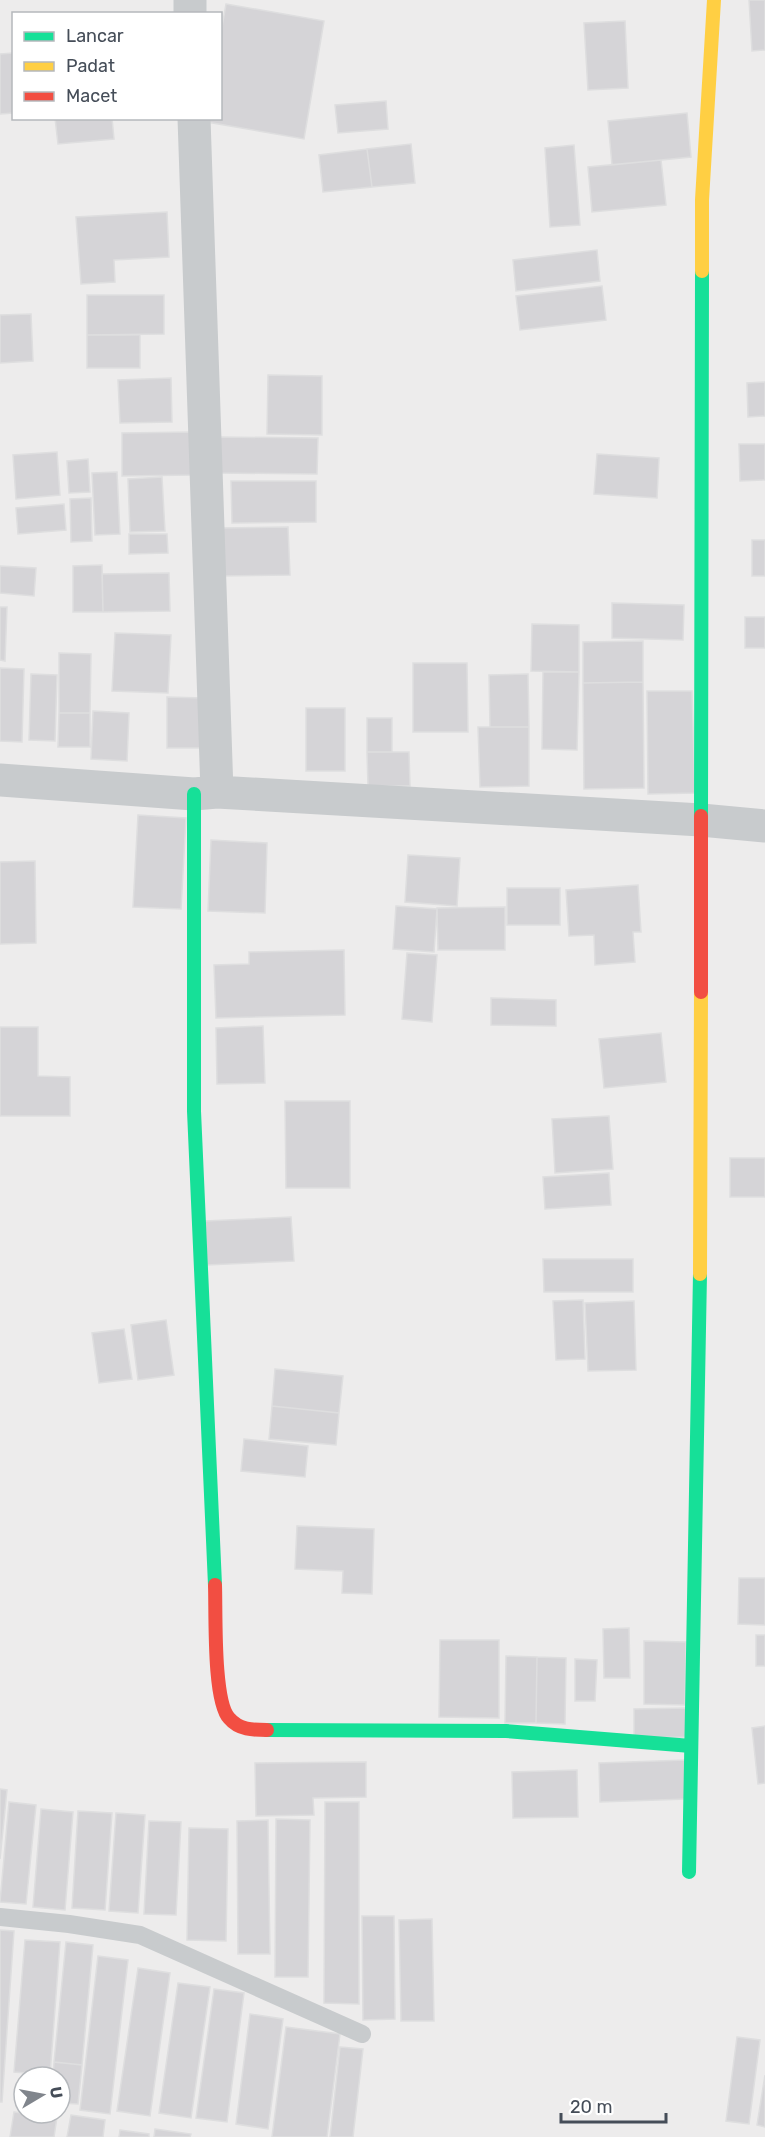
<svg xmlns="http://www.w3.org/2000/svg" width="765" height="2137" font-family="Rubik,sans-serif">
<rect width="100%" height="100%" fill="#edecec"/>
<path fill="#d5d4d7" stroke="#dededf" stroke-width="1.5" d="M 749,0 L 765,0 L 765,50 L 752,51 Z
M 226,4 L 324,21 L 304,139 L 207,122 L 207,118 L 220,118 L 220,38 Z
M 625,21 L 628,88 L 588,90 L 584,23 Z
M 13,53 L 14,113 L 0,114 L 0,54 Z
M 386,101 L 388,129 L 338,133 L 335,105 Z
M 687,113 L 691,157 L 612,165 L 608,121 Z
M 55,118 L 112,118 L 114,139 L 58,144 Z
M 411,144 L 415,183 L 372,187 L 367,149 Z
M 574,145 L 580,225 L 550,227 L 545,148 Z
M 367,149 L 372,187 L 323,192 L 319,155 Z
M 661,160 L 666,205 L 592,212 L 588,167 Z
M 167,212 L 169,257 L 114,260 L 115,282 L 81,284 L 76,217 Z
M 597,250 L 600,281 L 516,291 L 513,260 Z
M 602,286 L 606,320 L 520,330 L 516,296 Z
M 87,295 L 164,295 L 164,334 L 87,335 Z
M 31,314 L 33,361 L 0,363 L 0,315 Z
M 87,335 L 140,335 L 140,368 L 87,368 Z
M 268,375 L 322,376 L 322,435 L 267,434 Z
M 171,378 L 172,422 L 120,423 L 118,380 Z
M 765,382 L 765,416 L 748,417 L 747,383 Z
M 193,432 L 193,475 L 122,476 L 122,433 Z
M 218,437 L 318,438 L 317,474 L 218,473 Z
M 739,444 L 765,444 L 765,480 L 740,481 Z
M 57,452 L 60,495 L 16,499 L 13,455 Z
M 597,454 L 659,458 L 657,498 L 594,494 Z
M 88,459 L 90,492 L 69,493 L 67,461 Z
M 117,472 L 120,534 L 95,535 L 92,473 Z
M 162,477 L 165,531 L 130,532 L 128,479 Z
M 231,481 L 316,481 L 316,522 L 232,523 Z
M 91,498 L 92,541 L 71,542 L 70,499 Z
M 64,504 L 66,530 L 18,534 L 16,508 Z
M 288,527 L 290,575 L 221,576 L 220,528 Z
M 129,534 L 167,534 L 168,553 L 129,554 Z
M 752,540 L 765,540 L 765,576 L 752,576 Z
M 102,565 L 103,612 L 73,612 L 73,566 Z
M 0,566 L 36,568 L 34,596 L 0,593 Z
M 169,573 L 170,611 L 103,612 L 102,574 Z
M 612,603 L 684,605 L 683,640 L 612,638 Z
M 0,607 L 7,607 L 5,661 L 0,660 Z
M 745,617 L 765,617 L 765,648 L 745,648 Z
M 532,624 L 579,625 L 579,672 L 531,671 Z
M 115,633 L 171,635 L 168,693 L 112,691 Z
M 643,641 L 643,682 L 583,683 L 583,642 Z
M 59,653 L 91,654 L 90,713 L 59,713 Z
M 413,663 L 467,663 L 468,732 L 413,732 Z
M 0,668 L 24,669 L 22,742 L 0,741 Z
M 543,672 L 579,672 L 577,750 L 542,749 Z
M 31,674 L 57,675 L 55,741 L 29,740 Z
M 528,674 L 529,727 L 490,727 L 489,675 Z
M 643,682 L 644,788 L 584,789 L 583,683 Z
M 647,691 L 692,691 L 695,793 L 648,794 Z
M 167,697 L 203,698 L 203,748 L 167,748 Z
M 306,708 L 345,708 L 345,771 L 306,771 Z
M 93,711 L 129,713 L 127,761 L 91,759 Z
M 59,713 L 90,713 L 90,747 L 58,747 Z
M 367,718 L 392,718 L 392,752 L 367,752 Z
M 478,727 L 529,727 L 529,786 L 480,787 Z
M 367,752 L 409,752 L 410,786 L 368,786 Z
M 138,815 L 186,818 L 181,909 L 133,907 Z
M 211,840 L 267,843 L 265,913 L 208,911 Z
M 408,855 L 460,858 L 457,906 L 405,902 Z
M 35,861 L 36,943 L 0,944 L 0,862 Z
M 638,885 L 641,932 L 633,932 L 635,962 L 595,965 L 594,935 L 569,936 L 566,890 Z
M 507,888 L 560,888 L 560,925 L 507,925 Z
M 396,906 L 437,909 L 434,952 L 393,949 Z
M 505,907 L 505,950 L 438,950 L 437,908 Z
M 344,950 L 345,1015 L 216,1018 L 214,965 L 249,964 L 249,952 Z
M 407,953 L 437,955 L 432,1022 L 402,1019 Z
M 491,998 L 556,1000 L 556,1026 L 491,1025 Z
M 263,1026 L 265,1083 L 217,1084 L 216,1028 Z
M 0,1027 L 38,1027 L 38,1076 L 70,1077 L 70,1116 L 0,1116 Z
M 661,1033 L 666,1082 L 604,1088 L 599,1039 Z
M 285,1101 L 350,1101 L 350,1188 L 286,1188 Z
M 609,1116 L 613,1169 L 555,1173 L 552,1119 Z
M 730,1158 L 765,1158 L 765,1197 L 730,1197 Z
M 609,1173 L 611,1205 L 545,1209 L 543,1177 Z
M 291,1217 L 294,1261 L 207,1265 L 205,1221 Z
M 543,1259 L 633,1259 L 633,1292 L 544,1292 Z
M 583,1300 L 585,1359 L 556,1360 L 553,1301 Z
M 634,1301 L 636,1370 L 588,1371 L 585,1303 Z
M 166,1320 L 174,1375 L 138,1380 L 131,1325 Z
M 124,1329 L 132,1379 L 99,1383 L 92,1333 Z
M 275,1369 L 343,1376 L 339,1413 L 272,1406 Z
M 272,1406 L 339,1413 L 336,1445 L 269,1439 Z
M 244,1439 L 308,1446 L 305,1477 L 241,1471 Z
M 297,1526 L 374,1529 L 372,1594 L 342,1593 L 343,1571 L 295,1569 Z
M 739,1578 L 765,1578 L 765,1625 L 738,1624 Z
M 629,1628 L 630,1678 L 604,1678 L 603,1629 Z
M 756,1635 L 765,1635 L 765,1666 L 756,1666 Z
M 440,1640 L 499,1640 L 499,1718 L 439,1717 Z
M 644,1641 L 686,1642 L 685,1705 L 644,1704 Z
M 506,1656 L 537,1657 L 536,1723 L 505,1723 Z
M 537,1657 L 566,1658 L 565,1724 L 536,1723 Z
M 575,1659 L 597,1660 L 595,1701 L 575,1701 Z
M 688,1708 L 688,1737 L 634,1738 L 634,1709 Z
M 765,1726 L 765,1783 L 758,1784 L 752,1728 Z
M 686,1760 L 687,1799 L 600,1802 L 599,1763 Z
M 366,1762 L 366,1797 L 313,1798 L 314,1815 L 256,1816 L 255,1763 Z
M 577,1770 L 578,1817 L 513,1818 L 512,1772 Z
M 0,1789 L 7,1790 L 0,1859 Z
M 9,1802 L 36,1805 L 26,1904 L 0,1902 Z
M 325,1802 L 359,1802 L 359,2004 L 324,2003 Z
M 41,1809 L 73,1812 L 65,1910 L 33,1907 Z
M 78,1811 L 112,1813 L 105,1910 L 72,1908 Z
M 116,1813 L 145,1815 L 138,1913 L 109,1911 Z
M 276,1819 L 310,1820 L 308,1977 L 275,1977 Z
M 268,1820 L 270,1954 L 238,1954 L 237,1821 Z
M 149,1821 L 181,1822 L 176,1915 L 144,1914 Z
M 189,1828 L 228,1829 L 226,1941 L 187,1940 Z
M 362,1916 L 394,1916 L 395,2019 L 363,2020 Z
M 432,1919 L 434,2021 L 401,2021 L 399,1920 Z
M 0,1930 L 14,1931 L 2,2102 L 0,2102 Z
M 25,1940 L 60,1942 L 50,2075 L 14,2072 Z
M 66,1942 L 93,1945 L 82,2065 L 54,2062 Z
M 98,1956 L 128,1960 L 110,2114 L 80,2110 Z
M 138,1968 L 170,1973 L 150,2116 L 117,2111 Z
M 178,1983 L 210,1987 L 191,2118 L 159,2113 Z
M 214,1989 L 244,1993 L 227,2122 L 196,2118 Z
M 250,2014 L 283,2019 L 268,2129 L 236,2124 Z
M 286,2027 L 340,2034 L 327,2137 L 272,2137 Z
M 737,2037 L 760,2040 L 749,2124 L 726,2121 Z
M 340,2047 L 363,2049 L 353,2137 L 330,2137 Z
M 54,2062 L 82,2065 L 78,2104 L 60,2103 L 60,2077 L 53,2077 Z
M 765,2075 L 765,2127 L 757,2125 Z
M 14,2112 L 57,2117 L 54,2137 L 10,2137 Z
M 71,2115 L 105,2120 L 103,2137 L 67,2137 Z
M 155,2129 L 191,2134 L 190,2137 L 154,2137 Z
M 120,2130 L 149,2134 L 149,2137 L 119,2137 Z"/>
<g fill="none" stroke-linecap="round" stroke-linejoin="round">
<path stroke="#c8cbcd" stroke-width="18" d="M 0,1917 L 69,1924 L 140,1935 L 362,2034"/>
<path stroke="#c8cbcd" stroke-width="33" d="M 190,0 L 190,14
M 194,118 L 217,792
M 0,780 L 194,794 L 217,792 L 701,820 L 765,826"/>
<path stroke="#16e098" stroke-width="14" d="M 194,794 L 194,1111 L 215,1585
M 701,816 L 702,271
M 267,1730 L 506,1731 L 691,1746
M 689,1872 L 700,1274"/>
<path stroke="#ffcf43" stroke-width="14" d="M 702,271 L 702,200 L 714,0
M 700,1274 L 701,992"/>
<path stroke="#f24e42" stroke-width="14" d="M 701,992 L 701,816
M 215,1585 C 216,1612 213,1701 229,1718 C 239,1730 253,1730 267,1730"/>
</g>
<rect x="12" y="12" width="210" height="108" fill="#ffffff" stroke="#b5b8bc" stroke-width="1.5"/>
<rect x="24" y="32" width="30" height="9" fill="#16e098" stroke="#b5b8bc" stroke-width="1.5"/>
<text x="66" y="42" font-size="18" fill="#454d58">Lancar</text>
<rect x="24" y="62" width="30" height="9" fill="#ffcf43" stroke="#b5b8bc" stroke-width="1.5"/>
<text x="66" y="72" font-size="18" fill="#454d58">Padat</text>
<rect x="24" y="92" width="30" height="9" fill="#f24e42" stroke="#b5b8bc" stroke-width="1.5"/>
<text x="66" y="102" font-size="18" fill="#454d58">Macet</text>
<g transform="translate(42 2095) rotate(80)"><circle r="28" fill="#ffffff" stroke="#b5b8bc" stroke-width="1.5"/>
<path d="M0-4.5L10 22L0 15L-10 22Z" fill="#80858c"/>
<text y="-9" font-size="16" font-weight="bold" text-anchor="middle" fill="#454d58">U</text>
</g>
<path d="M561 2113v9h105v-9" fill="none" stroke="#454d58" stroke-width="3"/>
<text x="570" y="2113" font-size="18" fill="#454d58" stroke="#ffffff" stroke-width="4.5" paint-order="stroke">20 m</text>
</svg>
